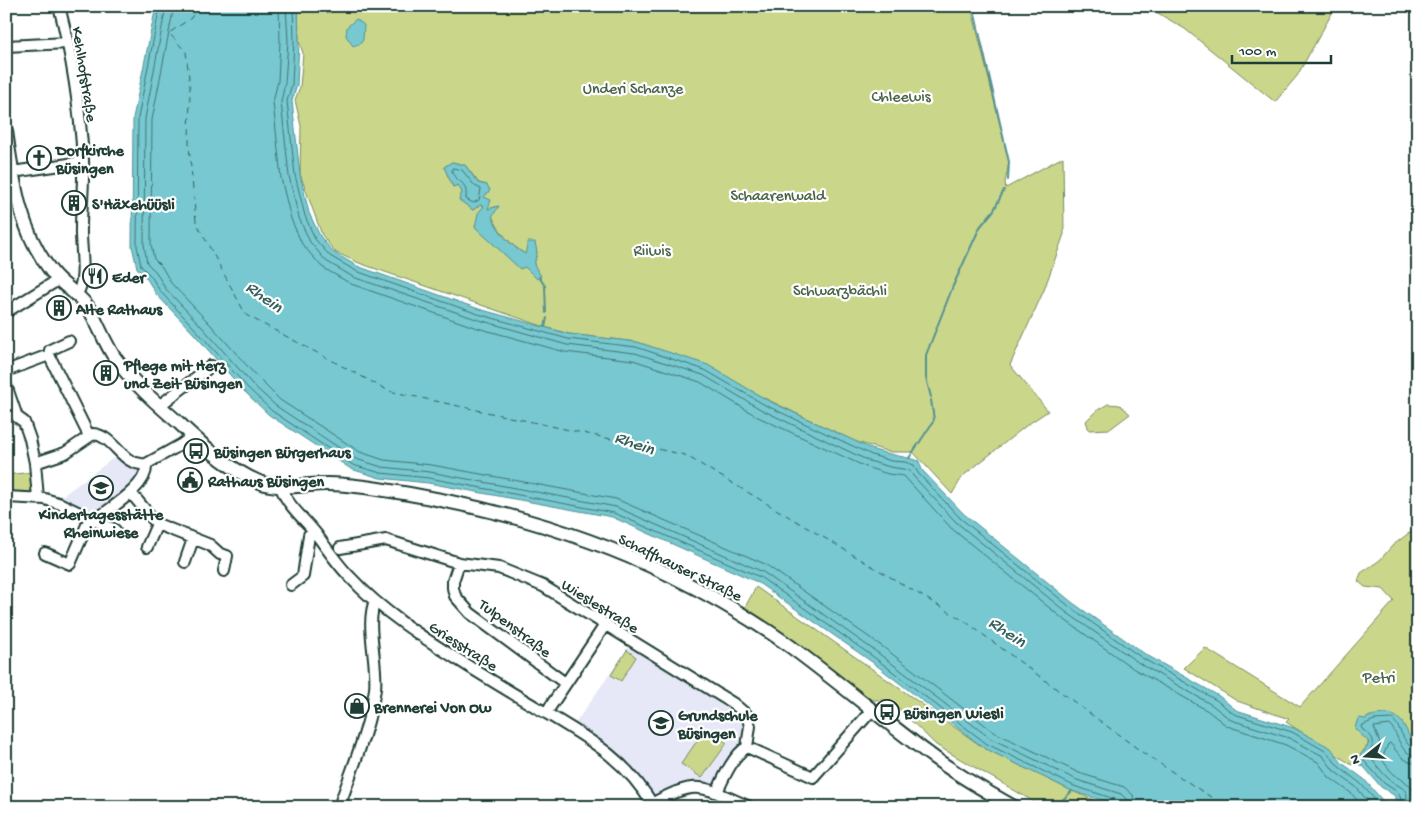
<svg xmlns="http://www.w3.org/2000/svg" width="1424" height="813" font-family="'Gochi Hand',sans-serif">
<rect width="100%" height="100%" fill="#fff"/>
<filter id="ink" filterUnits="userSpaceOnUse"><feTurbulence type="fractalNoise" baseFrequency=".02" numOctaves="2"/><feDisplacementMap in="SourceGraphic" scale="10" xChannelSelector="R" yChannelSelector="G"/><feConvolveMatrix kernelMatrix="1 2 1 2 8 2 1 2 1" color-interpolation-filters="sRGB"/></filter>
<g filter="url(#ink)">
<path fill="#e6e8f7" d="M 119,454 L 143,469 L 141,478 L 116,498 L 92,515 L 58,499 Z
M 630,645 L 746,721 L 745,741 L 713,786 L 692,782 L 655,797 L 610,751 L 574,725 Z"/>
<path fill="#cad78a" stroke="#748a5f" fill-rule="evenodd" d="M 298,6 L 971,6 L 1009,162 L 1005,183 L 1006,188 L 1063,157 L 1064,234 L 1044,290 L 1010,365 L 1048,411 L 1027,425 L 963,476 L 952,494 L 913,452 L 889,452 L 854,441 L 758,395 L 712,368 L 637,342 L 569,334 L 545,327 L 359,263 L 335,252 L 322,235 L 300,174 L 301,126 L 295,100 L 300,87 L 303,53 L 299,41 ZM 452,162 L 465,165 L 479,183 L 487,185 L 490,190 L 484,197 L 488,209 L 498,206 L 492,216 C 500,233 510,244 525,254 L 537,252 L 534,265 L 540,276 L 537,279 L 525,267 L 520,268 L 475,227 L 484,206 L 480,205 L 473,210 L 460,200 L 462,192 L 458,184 L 453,187 L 444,167 Z
M 1146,6 L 1336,6 L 1297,76 L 1275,102 L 1185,29 Z
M 1108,404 L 1120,405 L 1130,414 L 1110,429 L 1089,430 L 1086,421 L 1096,411 Z
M 33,472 L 33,495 L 6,495 L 6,475 Z
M 1418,526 L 1418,576 L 1414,587 L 1418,589 L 1418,743 L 1414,744 L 1412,743 L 1402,722 L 1370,716 L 1365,719 L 1360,734 L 1368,739 L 1368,745 L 1352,765 L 1286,722 L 1289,719 L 1237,701 L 1184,668 L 1205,648 L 1300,707 L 1394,601 L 1383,589 L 1365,587 L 1358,581 L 1361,573 L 1380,560 L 1392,546 Z
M 756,587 L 984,748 L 1072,791 L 1111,807 L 1043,807 L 936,745 L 890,700 L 870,700 L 744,609 Z
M 627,650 L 636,657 L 621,681 L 611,675 Z
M 706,728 L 727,743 L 702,778 L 681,764 Z"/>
<path fill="#77c8d0" stroke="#549092" d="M 156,6 L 298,6 L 299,41 L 297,85 L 292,101 L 300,174 L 309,213 L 320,236 L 333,252 L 357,266 L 479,309 L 569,334 L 637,342 L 708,365 L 767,400 L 874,450 C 889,455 904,456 919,461 L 922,470 L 964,514 L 1073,603 L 1145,654 L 1219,696 L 1236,710 L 1294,728 L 1331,748 L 1342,763 L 1364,779 L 1382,800 L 1388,804 L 1395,802 L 1395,796 L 1381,787 L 1364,767 L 1356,762 C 1359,754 1367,751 1369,742 L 1355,729 L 1357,721 L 1360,718 L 1365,719 C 1371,715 1376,715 1384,714 C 1401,713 1406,729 1412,742 L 1414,744 L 1418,743 L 1418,807 L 1124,807 L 1072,791 L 984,748 L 872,662 L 757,582 L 612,517 L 428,483 L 380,478 L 351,469 L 269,415 L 244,391 L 195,335 L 156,294 L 147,279 L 137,268 L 132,246 L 133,118 Z
M 356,19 L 364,25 L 363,40 L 360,44 L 353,46 L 346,36 L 347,27 Z
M 452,162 L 465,165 L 478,183 L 487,185 L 490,190 L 484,197 L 491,200 L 488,209 L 499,206 L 492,217 C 500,233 509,245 525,254 L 528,242 L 535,242 L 537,252 L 534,265 L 541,276 L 537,279 L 525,267 L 520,269 L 475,227 L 478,213 L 484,206 L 480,205 L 473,210 L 459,200 L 462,192 L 458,185 L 453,187 L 444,167 Z"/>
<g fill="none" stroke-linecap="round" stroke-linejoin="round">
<path stroke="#427572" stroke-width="1" d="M 160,6 L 138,118 L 137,246 L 141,266 L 151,276 L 160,291 L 198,332 L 248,388 L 272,411 L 353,465 L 381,473 L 429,478 L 614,513 L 760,577 L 875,658 L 987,744 L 1074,786 L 1118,800 L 1121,803 L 1121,807
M 166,6 L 145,119 L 144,245 L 147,263 L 156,272 L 165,288 L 203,328 L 252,384 L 276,406 L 356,459 L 382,467 L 430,472 L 616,507 L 763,572 L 878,653 L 990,738 L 1077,780 L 1121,794 L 1126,799 L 1128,807
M 174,6 L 152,120 L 151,244 L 154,259 L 162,267 L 171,283 L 209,323 L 258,378 L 280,400 L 360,452 L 384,460 L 432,465 L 616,499 L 765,564 L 883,647 L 994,732 L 1079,773 L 1124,787 L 1133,795 L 1135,807
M 279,6 L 280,41 L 278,81 L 273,102 L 281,178 L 291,219 L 302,244 L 322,267 L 351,284 L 474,327 L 565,352 L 633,360 L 700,382 L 758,417 L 866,467 L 888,474 L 904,476 L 951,528 L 1062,618 L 1134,669 L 1208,711 L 1227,726 L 1286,745 L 1318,762 L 1329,777 L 1351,793 L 1363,807
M 286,6 L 288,41 L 285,83 L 281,102 L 289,176 L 299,218 L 310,242 L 326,261 L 353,277 L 476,319 L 567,345 L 635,353 L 703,375 L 762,410 L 869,461 L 890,467 L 909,470 L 914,477 L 956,522 L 1066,612 L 1139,663 L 1212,705 L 1231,720 L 1289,738 L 1323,756 L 1334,771 L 1356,787 L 1373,807
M 293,6 L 294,41 L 292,84 L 287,101 L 295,175 L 305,216 L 315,239 L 330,256 L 356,271 L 478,314 L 568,339 L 636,347 L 705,370 L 765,405 L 872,455 L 891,461 L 905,462 L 914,465 L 918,473 L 960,518 L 1070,607 L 1142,658 L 1216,700 L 1234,714 L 1292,732 L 1327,752 L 1339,767 L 1360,783 L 1379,804 L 1383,807
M 453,168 L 462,170 L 475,186 L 481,189 L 479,200 L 473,203 L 466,199 C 467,189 465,183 456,179 L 452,171 Z
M 1397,807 L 1401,800 L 1399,793 L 1384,783 L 1364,761 C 1372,745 1381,742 1362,729 L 1361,726 L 1374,720 L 1392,719 C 1402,727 1404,750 1418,749
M 1405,807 C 1412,787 1400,789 1389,779 C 1383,774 1378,767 1373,761 L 1380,743 L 1374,727 L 1390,725 C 1400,736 1399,756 1418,755
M 1413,807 C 1418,786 1409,785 1395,775 C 1390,771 1385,764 1382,759 L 1388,744 L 1390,743 C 1399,753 1402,763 1418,763"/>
<path stroke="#549092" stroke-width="2" d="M 973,6 L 1009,162 L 1008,180
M 539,277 L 545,286 L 546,313
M 545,327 L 547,318
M 931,397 L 926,378 L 926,355 L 953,286 L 980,227 L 994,210 L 1004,190
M 931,400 L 934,420
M 909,458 L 933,422
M 1055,807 L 1072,791"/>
<path stroke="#35605b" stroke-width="1" stroke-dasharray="6 5" stroke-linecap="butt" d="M 199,6 L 191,18 L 169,33 L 186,52 L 190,87 L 189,146 L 196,222 L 246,315 L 389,391 L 685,455 L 966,622 L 1142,752 L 1226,807"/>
<defs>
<path id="minor" d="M 59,6 C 72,56 80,108 83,160 C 84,183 81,206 81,228 C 80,247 88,281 76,295
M 6,46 L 68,43
M 12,172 L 83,162
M 6,312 L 58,280
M 49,355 L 50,350 L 69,341
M 6,371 L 49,355 L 89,436
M 6,385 L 17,417 L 24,422 L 30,439 L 35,463 L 38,498
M 159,406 L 211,366
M 35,463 L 65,453 L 93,434 C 114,435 122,467 146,464
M 281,487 C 287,506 305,519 317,535 C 327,549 338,565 350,577 C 383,613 427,640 468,666 C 494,682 520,698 546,713 C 591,740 627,760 654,807
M 131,493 L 157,524 L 210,545 L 220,554 L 227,556 L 224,571
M 6,497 L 45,499 L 61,504 L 115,530
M 95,520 C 110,508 149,486 146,464 L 182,444 L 193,436
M 147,547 L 157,524
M 340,548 L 386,540 L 459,563 L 499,568 L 543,586 L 734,704 L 747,715 L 750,726 L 747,747 C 733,756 724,777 717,792
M 45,553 L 70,564 L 90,518
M 185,562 L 193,539
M 459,563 L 453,581 L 453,588 L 455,596 L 470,613 L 565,683
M 291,585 L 303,576 L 309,535 L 313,531
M 546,713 L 605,625
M 747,747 L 813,777 L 872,710
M 652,804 C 699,777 704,788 750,807
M 339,807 C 352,769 369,729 375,689 C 378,663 365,624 375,601"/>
<path id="major" d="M 6,131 C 13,180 19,230 51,271 C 61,285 78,293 88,307 C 98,323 104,342 115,358 C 133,383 156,403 179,423 C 201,444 229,469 257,481 C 279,491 304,484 327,484 C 342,484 357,486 372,488 C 475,503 577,530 670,575 C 711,595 750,618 787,644 C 838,681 886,723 936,759 C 961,777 987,792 1014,807"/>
</defs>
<use href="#minor" stroke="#1f3d34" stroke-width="14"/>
<use href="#major" stroke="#1f3d34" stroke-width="16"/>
<use href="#minor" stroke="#fff" stroke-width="10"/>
<use href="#major" stroke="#fff" stroke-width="12"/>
</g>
</g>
<defs>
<symbol id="church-ring" viewBox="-11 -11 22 22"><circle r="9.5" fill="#fff" stroke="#1f3d34" stroke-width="1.5"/><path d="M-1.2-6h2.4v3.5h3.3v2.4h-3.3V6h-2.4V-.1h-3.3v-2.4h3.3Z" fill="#1f3d34"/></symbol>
<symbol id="building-ring" viewBox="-11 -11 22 22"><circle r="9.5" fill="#fff" stroke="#1f3d34" stroke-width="1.5"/><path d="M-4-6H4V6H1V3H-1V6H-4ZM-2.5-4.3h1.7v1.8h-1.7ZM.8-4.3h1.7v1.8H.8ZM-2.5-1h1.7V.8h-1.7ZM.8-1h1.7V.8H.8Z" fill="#1f3d34"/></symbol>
<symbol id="restaurant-ring" viewBox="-11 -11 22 22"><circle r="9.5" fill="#fff" stroke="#1f3d34" stroke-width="1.5"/><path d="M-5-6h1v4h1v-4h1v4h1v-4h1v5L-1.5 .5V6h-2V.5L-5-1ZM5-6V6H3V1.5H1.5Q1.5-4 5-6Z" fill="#1f3d34"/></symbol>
<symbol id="bus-ring" viewBox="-11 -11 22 22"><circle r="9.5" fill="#fff" stroke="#1f3d34" stroke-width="1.5"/><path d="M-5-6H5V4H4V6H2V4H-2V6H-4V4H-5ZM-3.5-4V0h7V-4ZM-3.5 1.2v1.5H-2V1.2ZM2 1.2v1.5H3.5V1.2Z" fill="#1f3d34"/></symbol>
<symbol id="civic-ring" viewBox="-11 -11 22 22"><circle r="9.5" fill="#fff" stroke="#1f3d34" stroke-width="1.5"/><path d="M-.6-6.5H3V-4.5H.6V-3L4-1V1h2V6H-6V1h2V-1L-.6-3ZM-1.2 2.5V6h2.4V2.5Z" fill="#1f3d34"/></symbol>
<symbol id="school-ring" viewBox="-11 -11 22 22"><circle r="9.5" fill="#fff" stroke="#1f3d34" stroke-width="1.5"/><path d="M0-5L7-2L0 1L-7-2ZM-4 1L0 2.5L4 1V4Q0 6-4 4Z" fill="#1f3d34"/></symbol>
<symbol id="shop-ring" viewBox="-11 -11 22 22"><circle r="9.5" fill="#fff" stroke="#1f3d34" stroke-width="1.5"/><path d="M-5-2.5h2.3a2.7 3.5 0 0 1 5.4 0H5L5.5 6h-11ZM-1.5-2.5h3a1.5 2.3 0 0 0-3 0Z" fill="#1f3d34"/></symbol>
</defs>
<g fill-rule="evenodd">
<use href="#church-ring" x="25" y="144" width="28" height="28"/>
<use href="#building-ring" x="60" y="189" width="28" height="28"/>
<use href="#restaurant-ring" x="81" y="262" width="28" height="28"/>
<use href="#building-ring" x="45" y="294" width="28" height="28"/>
<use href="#building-ring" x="92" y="359" width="28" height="28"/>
<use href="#bus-ring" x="182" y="437" width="28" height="28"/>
<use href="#civic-ring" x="176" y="466" width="28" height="28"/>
<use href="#school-ring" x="87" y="474" width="28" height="28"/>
<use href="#shop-ring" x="343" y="692" width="28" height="28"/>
<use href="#bus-ring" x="873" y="698" width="28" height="28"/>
<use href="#school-ring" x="647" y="709" width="28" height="28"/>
</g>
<g text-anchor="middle" stroke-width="4.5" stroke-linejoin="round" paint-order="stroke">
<g font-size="16" fill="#1f3d34" stroke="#fff">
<text transform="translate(86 74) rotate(81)" y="6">Kehlhofstraße</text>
<text transform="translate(681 566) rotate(26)" y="6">Schaffhauser Straße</text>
<text transform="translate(601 605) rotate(32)" y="6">Wieslestraße</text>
<text transform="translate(516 627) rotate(37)" y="6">Tulpenstraße</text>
<text transform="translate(464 645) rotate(33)" y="6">Griesstraße</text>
</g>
<g font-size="16" fill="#4a644a" stroke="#fff">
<text x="633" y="93">Underi Schanze</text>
<text x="901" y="101">Chleewis</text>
<text x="778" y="200">Schaarenwald</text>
<text x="652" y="255">Riiwis</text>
<text x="840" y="295">Schwarzbächli</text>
<text x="1379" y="682">Petri</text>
</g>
<g font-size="16" font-weight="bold" fill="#1f3d34" stroke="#fff" text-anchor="start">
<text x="56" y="155">Dorfkirche<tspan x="56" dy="18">Büsingen</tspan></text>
<text x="92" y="209">S'Häxehüüsli</text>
<text x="112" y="282">Eder</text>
<text x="76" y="314">Alte Rathaus</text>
<text x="124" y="370">Pflege mit Herz<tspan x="124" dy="18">und Zeit Büsingen</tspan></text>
<text x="214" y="457">Büsingen Bürgerhaus</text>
<text x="208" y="486">Rathaus Büsingen</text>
<text x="101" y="519" text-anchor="middle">Kindertagesstätte<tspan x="101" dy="18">Rheinwiese</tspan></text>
<text x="374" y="712">Brennerei Von Ow</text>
<text x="904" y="718">Büsingen Wiesli</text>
<text x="678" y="720">Grundschule<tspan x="678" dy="18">Büsingen</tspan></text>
</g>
<g font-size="18" font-style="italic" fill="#35605b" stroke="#fff">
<text transform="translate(265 296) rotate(36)" y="6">Rhein</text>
<text transform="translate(635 442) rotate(20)" y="6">Rhein</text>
<text transform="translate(1008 631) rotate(34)" y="6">Rhein</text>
</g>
</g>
<rect width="1424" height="813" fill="none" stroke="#fff" stroke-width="25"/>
<rect x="12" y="12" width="1399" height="788" fill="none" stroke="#1f3d34" stroke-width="2" filter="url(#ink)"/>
<g transform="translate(1366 756) rotate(253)" stroke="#ffffff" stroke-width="4" paint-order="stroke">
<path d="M0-4L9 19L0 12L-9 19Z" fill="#1f3d34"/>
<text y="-8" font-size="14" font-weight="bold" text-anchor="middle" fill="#1f3d34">N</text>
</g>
<path d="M1232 55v8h99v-8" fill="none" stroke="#1f3d34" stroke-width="2.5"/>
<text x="1239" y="55" font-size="15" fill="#1f3d34" stroke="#ffffff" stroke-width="4" paint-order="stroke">100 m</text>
</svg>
